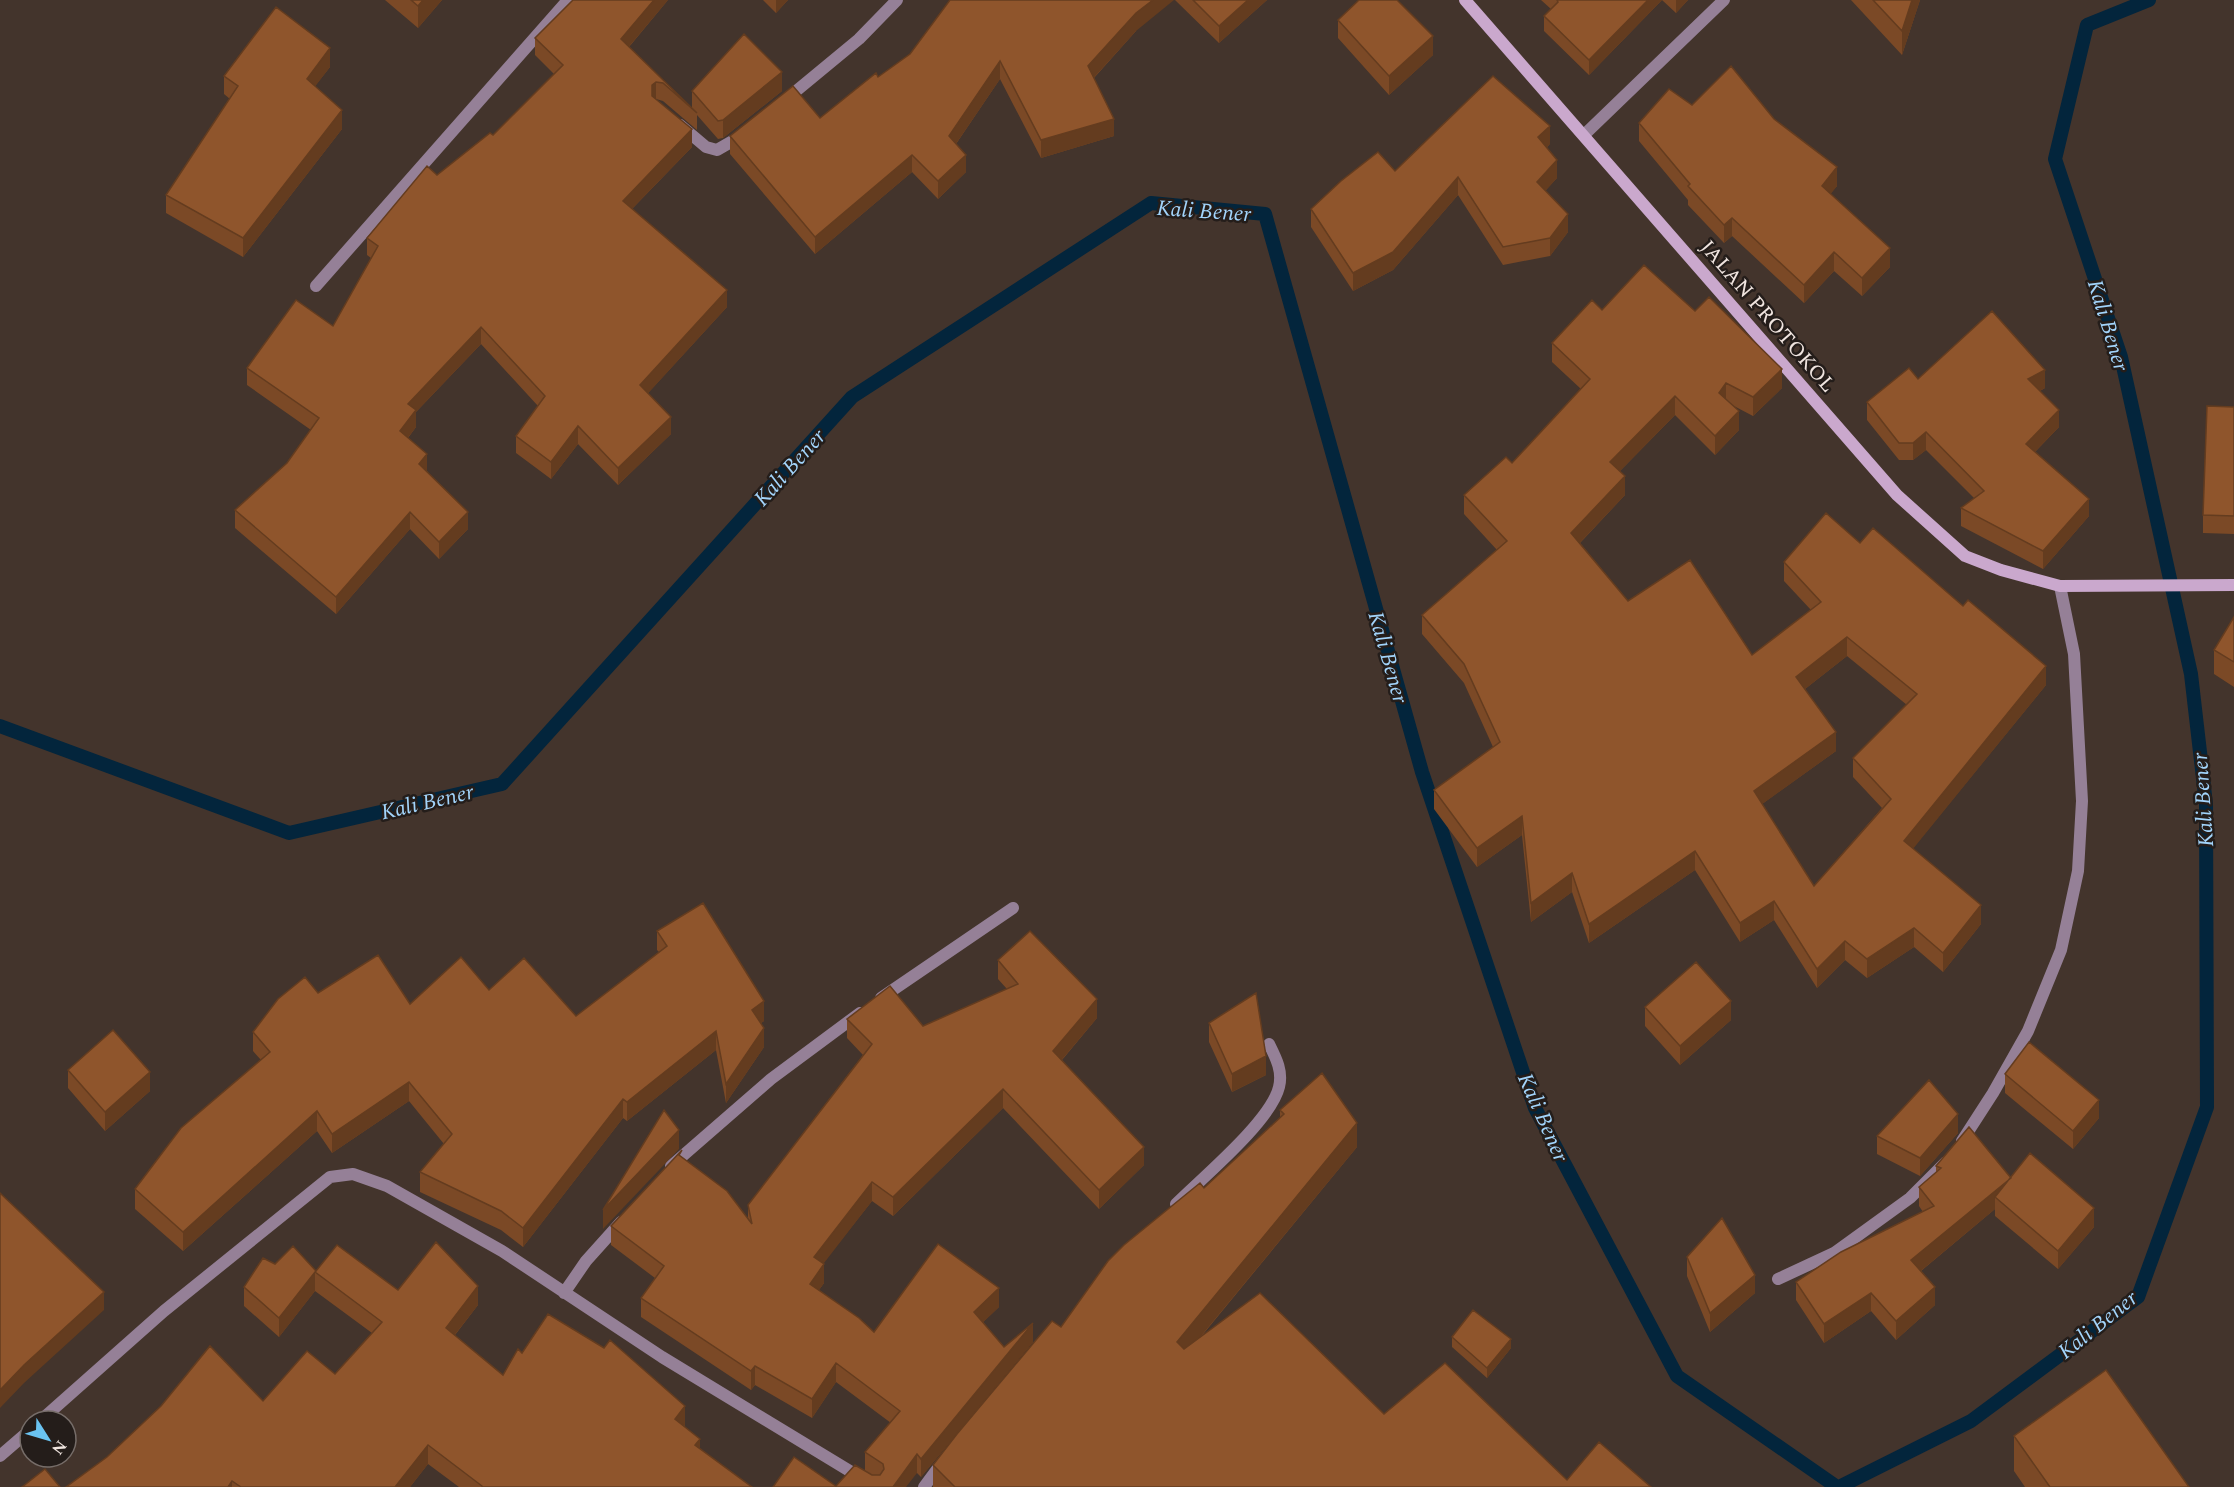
<svg xmlns="http://www.w3.org/2000/svg" width="2234" height="1487" font-family="Spectral,serif">
<rect width="100%" height="100%" fill="#43342c"/>
<g fill="none" stroke-linecap="round" stroke-linejoin="round">
<path stroke="#03253c" stroke-width="14" d="M 0,726 L 289,833 L 502,784 L 852,397 L 1151,203 L 1265,214 L 1422,772 L 1535,1108 L 1677,1376 L 1837,1487
M 1839,1487 L 1971,1421 L 2138,1297 L 2207,1107 L 2206,804 L 2191,674 L 2121,357 L 2055,159 L 2087,25 L 2149,0"/>
<path stroke="#958097" stroke-width="12" d="M 784,101 L 859,39 L 897,0
M 680,125 L 706,147 L 717,150 L 743,135
M 1585,134 L 1724,0
M 316,286 L 568,0
M 881,998 L 1013,908
M 1962,1141 L 1993,1093 L 2028,1031 L 2061,950 L 2078,871 L 2082,801 L 2074,654 L 2060,586
M 671,1166 L 771,1079 L 860,1013
M 1176,1204 C 1202,1178 1271,1121 1279,1087 C 1283,1071 1276,1058 1269,1044
M 1778,1279 L 1834,1253 L 1910,1198 L 1946,1162
M 564,1293 L 586,1261 L 621,1222
M 40,1421 L 164,1311 L 330,1177 L 353,1174 L 387,1186 L 502,1251 L 662,1357 L 876,1487
M 0,1456 L 30,1430
M 924,1487 L 941,1464"/>
<path stroke="#caa8cd" stroke-width="12" d="M 1465,0 L 1897,495 L 1965,556 L 2001,570 L 2060,586 L 2234,585"/>
</g>
<path fill="#7b4926" fill-rule="evenodd" d="M 385,0 L 442,0 L 418,28 Z
M 668,0 L 629,47 L 692,109 L 692,91 L 782,91 L 723,138 L 718,139 L 697,115 L 697,130 L 663,101 L 656,99 L 692,147 L 632,209 L 727,307 L 648,393 L 671,434 L 618,485 L 578,444 L 551,479 L 516,453 L 516,436 L 538,406 L 481,344 L 416,412 L 416,427 L 408,438 L 427,471 L 468,529 L 439,559 L 410,529 L 336,614 L 235,528 L 235,510 L 287,463 L 311,430 L 247,385 L 247,368 L 333,326 L 371,258 L 367,255 L 367,238 L 437,175 L 493,135 L 554,74 L 535,55 L 535,38 Z
M 763,0 L 788,0 L 776,13 Z
M 1175,0 L 1267,0 L 1219,43 Z
M 1541,0 L 1688,0 L 1676,13 L 1662,0 L 1589,75 L 1544,31 L 1544,16 L 1551,9 Z
M 1851,0 L 1920,0 L 1902,55 Z
M 1338,20 L 1433,55 L 1389,95 L 1338,38 Z
M 1136,31 L 1094,78 L 1114,136 L 1041,158 L 1000,79 L 956,144 L 966,172 L 938,199 L 912,172 L 815,254 L 730,154 L 730,136 L 820,118 L 910,54 Z
M 330,67 L 315,86 L 342,129 L 243,257 L 166,213 L 166,195 L 230,99 L 224,94 L 224,76 Z
M 1692,105 L 1774,119 L 1837,186 L 1830,194 L 1890,267 L 1862,296 L 1834,271 L 1804,303 L 1732,236 L 1724,243 L 1688,205 L 1688,200 L 1639,141 L 1639,123 Z
M 1550,144 L 1547,147 L 1557,178 L 1545,191 L 1568,232 L 1550,256 L 1503,265 L 1458,195 L 1393,270 L 1353,291 L 1311,227 L 1311,209 L 1395,171 Z
M 1602,310 L 1695,311 L 1782,388 L 1753,416 L 1732,405 L 1739,430 L 1715,455 L 1675,415 L 1620,471 L 1625,495 L 1580,543 L 1628,601 L 1752,655 L 1811,610 L 1784,581 L 1784,562 L 1860,543 L 2046,685 L 1913,848 L 1981,924 L 1943,972 L 1914,947 L 1867,978 L 1845,960 L 1817,988 L 1774,920 L 1740,942 L 1695,870 L 1589,943 L 1572,892 L 1531,922 L 1522,835 L 1477,867 L 1434,809 L 1434,790 L 1493,747 L 1464,683 L 1422,634 L 1422,615 L 1497,550 L 1464,514 L 1464,495 L 1512,463 L 1581,389 L 1552,362 L 1552,343 ZM 1847,656 L 1907,705 L 1853,758 L 1853,777 L 1882,808 L 1814,886 L 1762,804 L 1836,751 L 1805,689 Z
M 1918,379 L 2045,388 L 2040,391 L 2059,427 L 2035,452 L 2089,516 L 2043,569 L 1961,526 L 1961,508 L 1974,498 L 1926,450 L 1913,460 L 1899,460 L 1867,420 L 1867,402 Z
M 2234,407 L 2234,534 L 2203,533 L 2203,515 Z
M 2234,617 L 2234,687 L 2214,674 L 2214,650 Z
M 657,931 L 764,1021 L 761,1023 L 764,1047 L 726,1103 L 716,1050 L 627,1121 L 623,1118 L 523,1247 L 501,1230 L 420,1192 L 420,1172 L 444,1144 L 409,1101 L 332,1153 L 317,1131 L 183,1251 L 135,1209 L 135,1189 L 261,1060 L 253,1051 L 253,1032 L 318,993 L 410,1004 L 489,990 L 576,1016 L 659,952 L 657,950 Z
M 998,960 L 1097,1018 L 1062,1060 L 1144,1165 L 1099,1209 L 1003,1108 L 893,1216 L 872,1201 L 823,1263 L 824,1283 L 819,1290 L 874,1332 L 999,1307 L 983,1322 L 1004,1347 L 1033,1342 L 921,1477 L 917,1473 L 836,1486 L 865,1471 L 865,1452 L 891,1423 L 836,1382 L 812,1418 L 755,1385 L 751,1390 L 641,1317 L 641,1298 L 655,1278 L 611,1245 L 611,1226 L 682,1158 L 748,1219 L 748,1205 L 863,1055 L 847,1038 L 847,1019 L 923,1026 L 1007,989 L 998,979 Z
M 1645,1007 L 1731,1020 L 1680,1065 L 1645,1026 Z
M 1209,1023 L 1266,1075 L 1232,1092 L 1209,1042 Z
M 68,1070 L 150,1091 L 105,1131 L 68,1088 Z
M 2005,1074 L 2099,1118 L 2073,1149 L 2005,1093 Z
M 1280,1110 L 1357,1147 L 1200,1338 L 1384,1414 L 1567,1480 L 1651,1487 L 933,1487 L 933,1465 L 1061,1327 L 1204,1188 L 1280,1118 Z
M 1958,1133 L 1920,1176 L 1877,1154 L 1877,1136 Z
M 1936,1166 L 2011,1178 L 2094,1227 L 2058,1269 L 1995,1216 L 1995,1209 L 1921,1271 L 1935,1305 L 1896,1340 L 1871,1311 L 1824,1343 L 1796,1300 L 1796,1282 L 1923,1212 L 1919,1206 L 1919,1187 L 1936,1173 Z
M 1687,1257 L 1755,1293 L 1710,1332 L 1687,1276 Z
M 275,1264 L 316,1271 L 398,1290 L 478,1305 L 455,1335 L 503,1375 L 522,1353 L 685,1425 L 684,1427 L 700,1449 L 752,1487 L 459,1487 L 428,1464 L 410,1487 L 66,1487 L 263,1401 L 335,1374 L 372,1333 L 315,1291 L 279,1337 L 244,1306 L 244,1287 Z
M 1452,1337 L 1511,1348 L 1487,1378 L 1452,1347 Z
M 2014,1436 L 2189,1487 L 2025,1487 L 2014,1471 Z"/>
<path fill="#643c1f" d="M 423,0 L 442,0 L 418,28 L 418,6 Z
M 654,0 L 668,0 L 621,56 L 621,39 Z
M 776,0 L 788,0 L 776,13 Z
M 1153,0 L 1174,0 L 1136,31 L 1088,84 L 1088,66 L 1136,13 Z
M 1248,0 L 1267,0 L 1219,43 L 1219,26 Z
M 1648,0 L 1662,0 L 1589,75 L 1589,60 Z
M 1676,0 L 1688,0 L 1676,13 Z
M 1912,0 L 1920,0 L 1902,55 L 1902,31 Z
M 1433,36 L 1433,55 L 1389,95 L 1389,76 Z
M 330,48 L 330,67 L 307,97 L 307,79 Z
M 1000,61 L 1000,79 L 949,154 L 949,136 Z
M 782,72 L 782,91 L 723,138 L 723,120 Z
M 656,82 L 656,99 L 652,102 L 652,85 Z
M 342,110 L 342,129 L 243,257 L 243,238 Z
M 1114,119 L 1114,136 L 1041,158 L 1041,140 Z
M 1550,126 L 1550,144 L 1538,155 L 1538,137 Z
M 692,129 L 692,147 L 623,218 L 623,201 Z
M 912,155 L 912,172 L 815,254 L 815,237 Z
M 966,155 L 966,172 L 938,199 L 938,181 Z
M 1557,160 L 1557,178 L 1537,200 L 1537,182 Z
M 1837,167 L 1837,186 L 1822,205 L 1822,186 Z
M 1458,177 L 1458,195 L 1393,270 L 1353,291 L 1353,273 Z
M 1568,214 L 1568,232 L 1550,256 L 1550,238 Z
M 1732,218 L 1732,236 L 1724,243 L 1724,225 Z
M 1890,248 L 1890,267 L 1862,296 L 1862,278 Z
M 1834,252 L 1834,271 L 1804,303 L 1804,285 Z
M 727,290 L 727,307 L 640,402 L 640,385 Z
M 481,327 L 481,344 L 416,412 L 416,427 L 400,448 L 400,431 L 408,404 Z
M 1782,369 L 1782,388 L 1753,416 L 1753,397 Z
M 2045,370 L 2045,388 L 2028,397 L 2028,379 Z
M 1726,383 L 1726,402 L 1719,393 Z
M 1675,396 L 1675,415 L 1610,481 L 1610,462 Z
M 2059,410 L 2059,427 L 2026,461 L 2026,444 Z
M 1739,411 L 1739,430 L 1715,455 L 1715,436 Z
M 671,417 L 671,434 L 618,485 L 618,468 Z
M 578,426 L 578,444 L 551,479 L 551,462 Z
M 1926,432 L 1926,450 L 1913,460 L 1913,443 Z
M 427,454 L 427,471 L 419,481 L 419,464 Z
M 1625,476 L 1625,495 L 1571,552 L 1571,533 Z
M 2089,499 L 2089,516 L 2043,569 L 2043,551 Z
M 410,512 L 410,529 L 336,614 L 336,597 Z
M 468,512 L 468,529 L 439,559 L 439,542 Z
M 1847,637 L 1847,656 L 1796,696 L 1796,677 Z
M 2046,666 L 2046,685 L 1904,860 L 1904,841 Z
M 1836,732 L 1836,751 L 1754,810 L 1754,791 Z
M 1522,816 L 1522,835 L 1477,867 L 1477,848 Z
M 1695,851 L 1695,870 L 1589,943 L 1589,924 Z
M 1572,873 L 1572,892 L 1531,922 L 1531,903 Z
M 1774,901 L 1774,920 L 1740,942 L 1740,923 Z
M 1981,905 L 1981,924 L 1943,972 L 1943,953 Z
M 1914,928 L 1914,947 L 1867,978 L 1867,959 Z
M 1845,941 L 1845,960 L 1817,988 L 1817,969 Z
M 1097,999 L 1097,1018 L 1053,1070 L 1053,1051 Z
M 764,1001 L 764,1021 L 752,1029 L 752,1010 Z
M 1731,1001 L 1731,1020 L 1680,1065 L 1680,1046 Z
M 764,1028 L 764,1047 L 726,1103 L 726,1084 Z
M 716,1031 L 716,1050 L 627,1121 L 627,1102 Z
M 1266,1056 L 1266,1075 L 1232,1092 L 1232,1074 Z
M 150,1072 L 150,1091 L 105,1131 L 105,1112 Z
M 409,1082 L 409,1101 L 332,1153 L 332,1134 Z
M 1003,1089 L 1003,1108 L 893,1216 L 893,1197 Z
M 623,1099 L 623,1118 L 523,1247 L 523,1228 Z
M 2099,1100 L 2099,1118 L 2073,1149 L 2073,1131 Z
M 317,1111 L 317,1131 L 183,1251 L 183,1232 Z
M 1958,1114 L 1958,1133 L 1920,1176 L 1920,1158 Z
M 1357,1123 L 1357,1147 L 1177,1365 L 1177,1342 Z
M 679,1130 L 679,1149 L 603,1229 L 603,1210 Z
M 1144,1147 L 1144,1165 L 1099,1209 L 1099,1190 Z
M 2011,1178 L 1995,1197 L 1995,1209 L 1911,1279 L 1911,1260 Z
M 872,1182 L 872,1201 L 814,1276 L 814,1257 Z
M 2094,1208 L 2094,1227 L 2058,1269 L 2058,1251 Z
M 824,1264 L 824,1283 L 810,1303 L 810,1284 Z
M 315,1272 L 315,1291 L 279,1337 L 279,1318 Z
M 1755,1275 L 1755,1293 L 1710,1332 L 1710,1313 Z
M 478,1286 L 478,1305 L 446,1346 L 446,1328 Z
M 1935,1287 L 1935,1305 L 1896,1340 L 1896,1321 Z
M 999,1288 L 999,1307 L 974,1331 L 974,1312 Z
M 104,1292 L 104,1310 L 24,1383 L 0,1408 L 0,1390 L 24,1365 Z
M 1871,1293 L 1871,1311 L 1824,1343 L 1824,1324 Z
M 1033,1323 L 1033,1342 L 921,1477 L 921,1459 Z
M 1511,1339 L 1511,1348 L 1487,1378 L 1487,1368 Z
M 836,1363 L 836,1382 L 812,1418 L 812,1399 Z
M 755,1366 L 755,1385 L 751,1390 L 751,1371 Z
M 685,1406 L 685,1425 L 675,1438 L 675,1419 Z
M 700,1439 L 700,1458 L 695,1445 Z
M 428,1445 L 428,1464 L 410,1487 L 395,1487 Z
M 917,1454 L 917,1473 L 906,1487 L 893,1487 Z
M 232,1481 L 232,1487 L 228,1487 Z"/>
<path fill="#8f552c" stroke="#643c1f" stroke-width="1.5" fill-rule="evenodd" d="M 411,0 L 423,0 L 418,6 Z
M 573,0 L 654,0 L 621,39 L 697,113 L 663,83 L 656,82 L 652,85 L 652,96 L 692,129 L 623,201 L 727,290 L 640,385 L 671,417 L 618,468 L 578,426 L 551,462 L 516,436 L 545,396 L 481,327 L 408,404 L 416,410 L 400,431 L 427,454 L 419,464 L 468,512 L 439,542 L 410,512 L 336,597 L 235,510 L 287,463 L 319,418 L 247,368 L 296,300 L 333,326 L 378,246 L 367,238 L 427,166 L 437,175 L 490,133 L 493,135 L 563,65 L 535,38 Z
M 950,0 L 1153,0 L 1136,13 L 1088,66 L 1114,119 L 1041,140 L 1000,61 L 949,136 L 966,155 L 938,181 L 912,155 L 815,237 L 730,136 L 793,86 L 820,118 L 876,73 L 878,77 L 910,54 Z
M 1193,0 L 1248,0 L 1219,26 Z
M 1359,0 L 1397,0 L 1433,36 L 1389,76 L 1338,20 Z
M 1557,0 L 1648,0 L 1589,60 L 1544,16 L 1558,2 Z
M 1873,0 L 1912,0 L 1902,31 Z
M 276,7 L 330,48 L 307,79 L 342,110 L 243,238 L 166,195 L 238,86 L 224,76 Z
M 744,34 L 782,72 L 723,120 L 718,121 L 692,91 Z
M 1731,66 L 1774,119 L 1837,167 L 1822,186 L 1890,248 L 1862,278 L 1834,252 L 1804,285 L 1732,218 L 1724,225 L 1688,186 L 1690,184 L 1639,123 L 1669,89 L 1692,105 Z
M 1493,76 L 1550,126 L 1538,137 L 1557,160 L 1537,182 L 1568,214 L 1550,238 L 1503,247 L 1458,177 L 1393,252 L 1353,273 L 1311,209 L 1341,181 L 1378,152 L 1395,171 Z
M 1644,265 L 1695,311 L 1709,297 L 1782,369 L 1753,397 L 1726,383 L 1719,393 L 1739,411 L 1715,436 L 1675,396 L 1610,462 L 1625,476 L 1571,533 L 1628,601 L 1690,560 L 1752,655 L 1821,602 L 1784,562 L 1826,513 L 1860,543 L 1873,528 L 1963,606 L 1968,600 L 2046,666 L 1904,841 L 1981,905 L 1943,953 L 1914,928 L 1867,959 L 1845,941 L 1817,969 L 1774,901 L 1740,923 L 1695,851 L 1589,924 L 1572,873 L 1531,903 L 1522,816 L 1477,848 L 1434,790 L 1500,742 L 1464,664 L 1422,615 L 1507,541 L 1464,495 L 1506,457 L 1512,463 L 1590,379 L 1552,343 L 1592,300 L 1602,310 ZM 1847,637 L 1917,694 L 1853,758 L 1891,799 L 1814,886 L 1754,791 L 1836,732 L 1796,677 Z
M 1992,311 L 2045,370 L 2028,379 L 2059,410 L 2026,444 L 2089,499 L 2043,551 L 1961,508 L 1984,491 L 1926,432 L 1913,443 L 1899,443 L 1867,402 L 1909,368 L 1918,379 Z
M 2207,406 L 2234,407 L 2234,516 L 2203,515 Z
M 2234,617 L 2234,662 L 2214,650 Z
M 703,903 L 764,1001 L 752,1010 L 764,1028 L 726,1084 L 716,1031 L 627,1102 L 623,1099 L 523,1228 L 501,1211 L 420,1172 L 452,1134 L 409,1082 L 332,1134 L 317,1111 L 183,1232 L 135,1189 L 181,1128 L 270,1052 L 253,1032 L 278,999 L 305,977 L 318,993 L 378,955 L 410,1004 L 461,957 L 489,990 L 524,958 L 576,1016 L 667,946 L 657,931 Z
M 1030,931 L 1097,999 L 1053,1051 L 1144,1147 L 1099,1190 L 1003,1089 L 893,1197 L 872,1182 L 814,1257 L 824,1264 L 810,1284 L 859,1318 L 874,1332 L 938,1244 L 999,1288 L 974,1312 L 1004,1347 L 1033,1323 L 921,1459 L 917,1454 L 893,1487 L 773,1487 L 794,1457 L 836,1486 L 855,1465 L 872,1475 L 880,1475 L 884,1469 L 883,1464 L 865,1452 L 900,1411 L 836,1363 L 812,1399 L 755,1366 L 751,1371 L 641,1298 L 664,1266 L 611,1226 L 682,1150 L 679,1155 L 727,1191 L 752,1224 L 748,1205 L 872,1044 L 847,1019 L 890,986 L 923,1026 L 1018,984 L 998,960 Z
M 1696,962 L 1731,1001 L 1680,1046 L 1645,1007 Z
M 1256,993 L 1266,1056 L 1232,1074 L 1209,1023 Z
M 113,1030 L 150,1072 L 105,1112 L 68,1070 Z
M 2029,1042 L 2099,1100 L 2073,1131 L 2005,1074 Z
M 1322,1073 L 1357,1123 L 1177,1342 L 1184,1349 L 1260,1293 L 1384,1414 L 1445,1363 L 1567,1480 L 1599,1442 L 1651,1487 L 955,1487 L 933,1465 L 957,1434 L 1052,1321 L 1061,1327 L 1108,1261 L 1124,1245 L 1200,1183 L 1204,1188 L 1284,1114 L 1280,1110 Z
M 1929,1080 L 1958,1114 L 1920,1158 L 1877,1136 Z
M 664,1110 L 679,1130 L 603,1210 Z
M 1969,1127 L 2011,1178 L 1911,1260 L 1935,1287 L 1896,1321 L 1871,1293 L 1824,1324 L 1796,1282 L 1841,1252 L 1934,1206 L 1919,1187 L 1941,1168 L 1936,1166 Z
M 2030,1153 L 2094,1208 L 2058,1251 L 1995,1197 Z
M 0,1193 L 104,1292 L 24,1365 L 0,1390 Z
M 1722,1218 L 1755,1275 L 1710,1313 L 1687,1257 Z
M 436,1242 L 478,1286 L 446,1328 L 503,1375 L 518,1349 L 522,1353 L 548,1314 L 604,1348 L 610,1340 L 685,1406 L 675,1419 L 700,1439 L 695,1445 L 752,1487 L 482,1487 L 482,1486 L 428,1445 L 395,1487 L 241,1487 L 232,1481 L 228,1487 L 66,1487 L 107,1457 L 161,1406 L 210,1346 L 263,1401 L 307,1351 L 335,1374 L 382,1322 L 315,1272 L 279,1318 L 244,1287 L 263,1258 L 275,1264 L 293,1246 L 316,1271 L 337,1245 L 398,1290 Z
M 1473,1310 L 1511,1339 L 1487,1368 L 1452,1337 Z
M 2106,1370 L 2189,1487 L 2050,1487 L 2014,1436 Z
M 45,1469 L 60,1487 L 22,1487 Z"/>
<g text-anchor="middle" stroke-width="5" stroke-linejoin="round" paint-order="stroke">
<g font-size="21" fill="#f0e5e0" stroke="#241d1a">
<text transform="translate(1768 316) rotate(49)" y="7">JALAN PROTOKOL</text>
</g>
<g font-size="22" font-style="italic" fill="#a2d4fb" stroke="#241d1a">
<text transform="translate(1204 210) rotate(4)" y="8">Kali Bener</text>
<text transform="translate(2109 325) rotate(73)" y="8">Kali Bener</text>
<text transform="translate(789 467) rotate(-48)" y="8">Kali Bener</text>
<text transform="translate(1389 657) rotate(74)" y="8">Kali Bener</text>
<text transform="translate(2202 800) rotate(-94)" y="8">Kali Bener</text>
<text transform="translate(427 801) rotate(-13)" y="8">Kali Bener</text>
<text transform="translate(1544 1117) rotate(66)" y="8">Kali Bener</text>
<text transform="translate(2097 1324) rotate(-39)" y="8">Kali Bener</text>
</g>
</g>
<g transform="translate(48 1439) rotate(127)"><circle r="28" fill="#241d1a" stroke="#766d69" stroke-width="1.5"/>
<path d="M0-4.5L10 22L0 15L-10 22Z" fill="#6ac3f1"/>
<text y="-9" font-size="16" font-weight="bold" text-anchor="middle" fill="#f0e5e0">N</text>
</g>
</svg>
